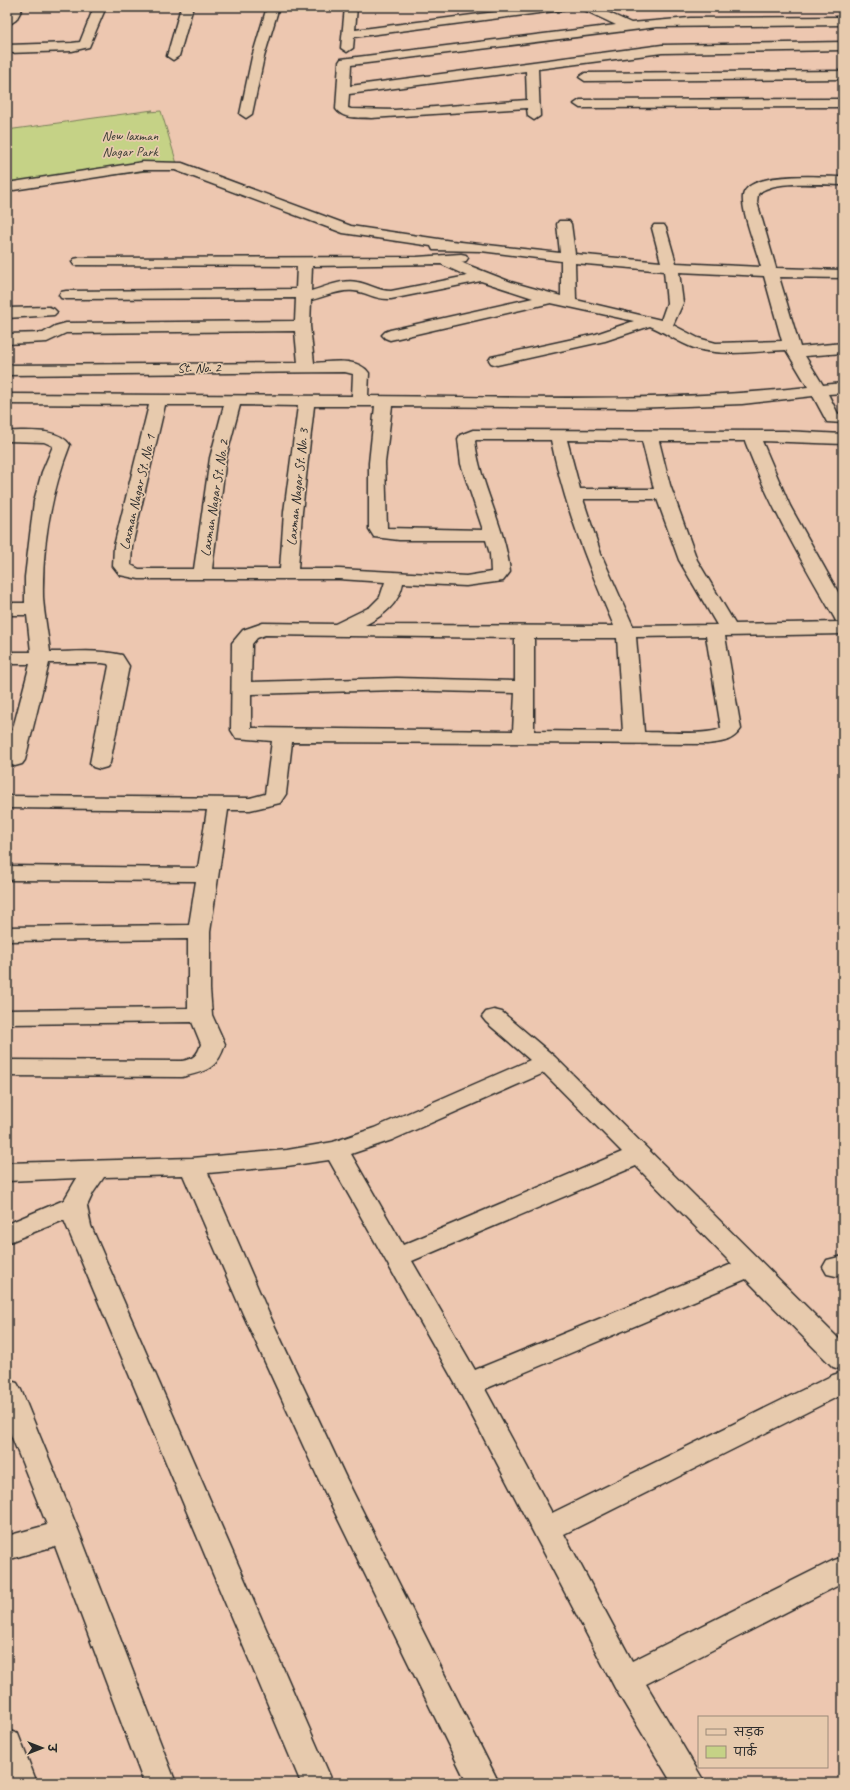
<svg xmlns="http://www.w3.org/2000/svg" width="850" height="1790" font-family="Caveat,'Playpen Sans Deva',sans-serif">
<rect width="100%" height="100%" fill="#edc7b0"/>
<filter id="ink" filterUnits="userSpaceOnUse"><feTurbulence type="fractalNoise" baseFrequency=".025" numOctaves="2"/><feDisplacementMap in="SourceGraphic" scale="8" xChannelSelector="R" yChannelSelector="G"/><feConvolveMatrix kernelMatrix="1 2 1 2 8 2 1 2 1" color-interpolation-filters="sRGB"/></filter>
<g filter="url(#ink)">
<path fill="#c5d286" stroke="#787e58" d="M 153,110 L 149,112 L 161,111 L 178,167 L 7,189 L 7,130 Z"/>
<g fill="none" stroke-linecap="round" stroke-linejoin="round">
<defs>
<path id="minor" d="M 11,7 L 23,7 L 16,20 L 7,26 L 7,16 Z
M 94,7 L 106,7 L 89,47 L 72,51 L 7,53 L 7,45 L 72,43 L 80,42 Z
M 181,7 L 193,7 L 179,56 L 173,60 L 167,56 Z
M 267,7 L 279,7 L 264,57 L 252,114 L 246,118 L 240,114 L 252,57 Z
M 345,7 L 357,7 L 355,30 L 535,7 L 568,7 L 562,10 L 354,37 L 353,48 L 347,52 L 341,48 Z
M 580,7 L 596,7 L 631,23 L 690,18 L 843,17 L 843,25 L 657,27 L 351,65 L 350,86 L 662,45 L 843,42 L 843,50 L 662,53 L 538,69 L 540,116 L 534,120 L 528,116 L 527,108 L 371,118 C 359,117 344,120 336,109 L 339,62 L 341,59 L 616,25 L 582,9 ZM 526,71 L 527,100 L 395,110 L 351,109 L 348,108 L 349,94 Z
M 843,71 L 843,79 L 585,81 L 579,77 L 585,73 Z
M 843,99 L 843,107 L 580,108 L 574,104 L 580,100 Z
M 143,162 L 182,163 L 351,226 L 452,241 L 560,253 L 557,224 L 559,221 L 569,221 L 571,224 L 575,254 L 661,262 L 652,228 L 654,225 L 664,225 L 666,228 L 676,263 L 761,267 C 757,251 741,211 743,196 C 747,170 824,177 843,177 L 843,185 C 822,185 773,179 758,194 L 757,202 L 776,268 L 843,270 L 843,278 L 779,277 L 800,347 L 843,343 L 843,353 L 805,356 L 823,385 L 843,383 L 843,393 L 828,394 L 838,414 L 843,413 L 843,423 L 827,422 L 813,396 L 742,404 L 632,408 L 392,406 L 385,463 L 387,528 L 483,530 L 461,464 L 458,439 L 460,435 L 473,430 L 784,431 L 843,434 L 843,444 L 762,441 L 790,506 L 843,601 L 843,634 L 725,636 L 741,729 C 732,742 722,742 707,744 L 292,742 L 286,794 L 280,803 L 250,810 L 228,810 L 210,932 L 210,989 L 212,1015 L 225,1044 C 217,1070 206,1071 182,1077 L 7,1076 L 7,1060 L 182,1061 C 193,1059 198,1055 201,1044 L 192,1022 L 7,1024 L 7,1010 L 188,1008 L 188,939 L 7,941 L 7,927 L 189,925 L 196,881 L 7,880 L 7,866 L 198,868 L 207,810 L 7,808 L 7,796 L 250,798 L 265,794 L 272,741 L 236,738 L 231,730 L 232,643 L 243,630 L 263,623 L 335,624 L 370,607 L 380,597 L 385,582 L 339,579 L 139,579 L 120,575 L 113,566 L 114,546 L 149,405 L 7,404 L 7,394 L 352,396 L 353,374 L 345,372 L 7,375 L 7,365 L 298,363 L 295,331 L 66,333 L 47,342 L 7,344 L 7,334 L 43,333 L 55,326 L 66,323 L 295,321 L 296,298 L 66,299 L 61,298 L 59,295 L 61,292 L 66,291 L 296,289 L 297,266 L 74,265 L 72,262 L 74,259 L 79,258 L 417,257 L 461,254 L 466,255 L 468,258 L 466,261 L 461,262 L 465,264 L 511,282 L 561,296 L 561,261 L 481,251 L 433,250 L 431,246 L 343,233 L 175,170 L 143,170 L 7,191 L 7,183 ZM 575,263 L 664,271 L 667,303 L 661,320 L 576,300 ZM 441,264 L 467,276 L 391,291 C 379,291 369,284 357,282 C 342,279 326,287 311,291 L 312,266 ZM 679,272 L 764,276 L 782,341 L 716,343 L 698,338 L 673,325 L 683,303 ZM 481,281 L 533,298 L 390,330 L 385,332 L 382,335 L 385,338 L 390,340 L 551,303 L 634,321 L 596,334 L 491,357 L 489,360 L 491,363 L 497,365 L 605,341 L 650,326 C 665,332 679,343 694,348 C 724,357 756,351 786,350 L 808,387 C 662,403 515,397 368,396 L 369,373 C 358,357 331,362 314,363 L 310,326 L 311,300 C 324,297 340,289 354,291 C 367,292 375,300 391,299 ZM 165,405 L 224,405 L 210,458 L 194,569 L 139,569 L 131,565 L 132,546 ZM 240,405 L 298,406 L 284,512 L 280,569 L 212,569 L 226,458 ZM 314,406 L 375,406 L 369,463 L 369,529 L 374,537 L 399,540 L 486,540 L 490,554 L 491,572 L 466,576 L 339,569 L 298,569 L 302,512 ZM 476,440 L 551,440 C 564,505 588,565 614,626 L 365,625 C 383,616 399,604 403,583 L 466,586 L 503,581 L 510,572 C 505,525 480,486 475,441 ZM 567,440 L 642,441 L 654,489 L 580,489 ZM 659,441 L 745,441 C 768,503 801,560 834,617 L 836,621 L 842,622 L 735,624 L 697,560 L 670,485 ZM 583,499 L 657,499 L 679,560 L 717,625 L 633,626 L 601,554 ZM 265,635 L 515,638 L 515,681 L 397,678 L 251,682 L 252,644 L 257,638 ZM 706,636 L 721,728 C 712,736 658,732 644,732 L 636,637 ZM 534,638 L 617,638 L 623,732 L 534,731 ZM 397,690 L 515,693 L 513,731 L 251,728 L 251,694 Z
M 49,307 L 54,309 L 57,312 L 54,315 L 7,318 L 7,308 Z
M 7,431 C 26,432 58,427 70,445 C 51,493 42,546 43,597 C 44,615 48,634 50,652 C 74,652 98,649 122,655 L 129,666 L 110,763 L 107,767 L 100,769 L 93,767 L 90,763 L 109,666 L 108,664 L 102,663 L 49,663 L 25,760 L 22,764 L 15,766 L 7,763 L 7,751 L 30,664 L 7,664 L 7,652 L 31,652 L 27,615 L 7,615 L 7,603 L 25,603 L 25,577 L 34,501 L 42,472 L 53,446 L 44,442 L 7,441 Z
M 494,1010 L 502,1012 L 555,1057 L 843,1343 L 843,1370 L 833,1367 L 746,1279 L 485,1389 L 552,1513 L 833,1375 L 843,1372 L 843,1394 L 564,1534 L 632,1661 L 832,1561 L 843,1557 L 843,1583 L 646,1684 L 705,1783 L 672,1783 L 615,1688 L 456,1385 L 329,1160 L 287,1166 L 208,1173 L 269,1314 L 346,1478 L 499,1783 L 467,1783 L 318,1478 L 243,1314 L 183,1175 L 104,1177 L 93,1193 L 87,1206 L 91,1226 L 333,1783 L 301,1783 L 64,1220 L 7,1243 L 7,1224 L 64,1200 L 77,1178 L 7,1181 L 7,1163 L 192,1158 L 287,1150 L 333,1142 L 374,1128 L 530,1060 L 486,1022 L 482,1017 L 486,1012 ZM 544,1073 L 622,1152 L 403,1245 L 351,1154 L 392,1140 ZM 636,1166 L 732,1264 L 475,1370 L 412,1261 Z
M 843,1256 L 843,1274 L 836,1276 L 827,1274 L 823,1267 L 827,1260 Z
M 7,1380 L 17,1383 L 21,1390 L 79,1532 L 176,1783 L 144,1783 L 55,1546 L 7,1560 L 7,1536 L 47,1525 L 7,1425 Z
M 7,1730 L 18,1734 L 37,1783 L 7,1783 Z"/>
</defs>
<use href="#minor" stroke="#2b2b2b" stroke-width="3"/>
<use href="#minor" fill="#e7caad" fill-rule="evenodd"/>
</g>
</g>
<g text-anchor="middle" stroke-width="3.5" stroke-linejoin="round" paint-order="stroke">
<g font-size="14" fill="#3a3c34" stroke="#e7caad">
<text x="130" y="140">New laxman<tspan x="130" dy="16">Nagar Park</tspan></text>
</g>
<g font-size="14" fill="#2b2b2b" stroke="#e7caad">
<text x="199" y="372">St. No. 2</text>
<text transform="translate(297 487) rotate(-84)" y="5">Laxman Nagar St. No. 3</text>
<text transform="translate(137 492) rotate(-77)" y="5">Laxman Nagar St. No. 1</text>
<text transform="translate(214 498) rotate(-81)" y="5">Laxman Nagar St. No. 2</text>
</g>
</g>
<rect width="850" height="1790" fill="none" stroke="#e7caad" stroke-width="24"/>
<rect x="12" y="12" width="826" height="1766" fill="none" stroke="#2b2b2b" stroke-width="1.5" filter="url(#ink)"/>
<rect x="698" y="1716" width="130" height="52" fill="#e7caad" stroke="#9c8a79"/>
<rect x="706" y="1729" width="20" height="6" fill="#e7caad" stroke="#9c8a79"/>
<text x="734" y="1736" font-size="12" fill="#2b2b2b">सड़क</text>
<rect x="706" y="1746" width="20" height="12" fill="#c5d286" stroke="#9c8a79"/>
<text x="734" y="1756" font-size="12" fill="#2b2b2b">पार्क</text>
<g transform="translate(42 1748) rotate(90)" stroke="#e7caad" stroke-width="3" paint-order="stroke">
<path d="M0-3L7 15L0 10L-7 15Z" fill="#2b2b2b"/>
<text y="-6" font-size="11" font-weight="bold" text-anchor="middle" fill="#2b2b2b">उ</text>
</g>
</svg>
